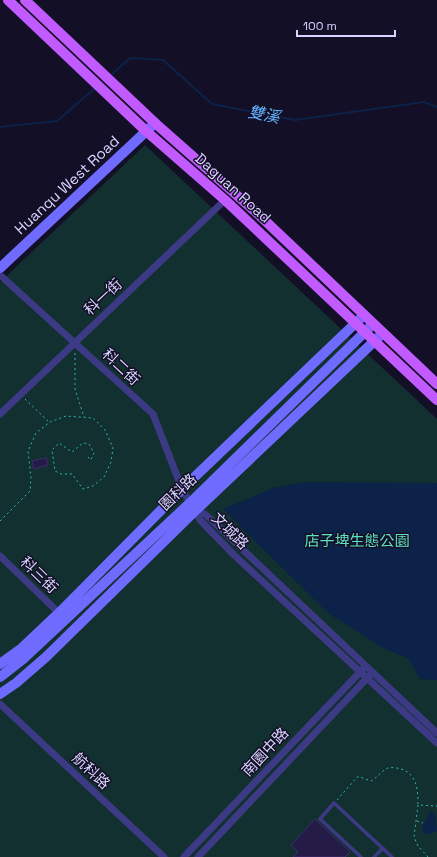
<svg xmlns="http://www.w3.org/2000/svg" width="437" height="857" font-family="'Space Grotesk','Noto Sans TC',sans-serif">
<rect width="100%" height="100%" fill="#130f26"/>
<path fill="#12302f" d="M 145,145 L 437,419 L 437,857 L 0,857 L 0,282 Z"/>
<path fill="#0c2248" d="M 304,482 L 437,483 L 437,680 L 420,679 L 408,658 L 383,648 L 328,613 L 223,509 L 273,488 Z
M 430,810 L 435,814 L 437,831 L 428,834 L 424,834 C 420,825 425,824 428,817 C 429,815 429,813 430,810 Z"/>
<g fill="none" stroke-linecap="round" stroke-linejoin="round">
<path stroke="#0c2248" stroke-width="2" d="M 112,74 L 130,58 L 163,60 L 212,104 L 295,120 L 424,102 L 437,107
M 0,127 L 57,121 L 94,89"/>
</g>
<path fill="#241b47" stroke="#3b2d73" d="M 46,458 L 48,465 L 34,469 L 32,461 Z
M 315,819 L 350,852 L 345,857 L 293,857 L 298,852 L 291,845 Z"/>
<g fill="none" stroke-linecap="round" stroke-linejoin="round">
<path stroke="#2fb8b0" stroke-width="1" stroke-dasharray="2 3" stroke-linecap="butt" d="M 75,353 L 75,389 L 84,417
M 25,399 L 49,422
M 0,521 L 30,491 L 31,478 L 28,451 L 36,433 L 50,422 L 66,416 L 93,418 L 105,430 L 113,448 L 111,462 L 104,477 L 93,486 L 83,489 L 72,474 L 61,474 L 55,471 L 52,450 L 59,443 L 72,452 L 83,443 L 89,444 L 94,453 L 91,460 L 87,456
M 337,800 L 357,777 L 360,777 L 371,781 C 377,778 381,771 388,768 C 392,767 397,768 401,769 C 417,774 418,790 418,805
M 417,821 L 423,823
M 428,857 L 418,846 L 414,837 L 418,805 L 437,806"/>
<path stroke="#3d3a85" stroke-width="3.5" d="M 361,857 L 320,819 L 334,803 L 392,857
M 374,857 L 383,848"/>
<path stroke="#3d3a85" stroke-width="7" d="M 0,275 L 153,414 L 182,489 L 200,520 L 234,555 L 437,743
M 0,414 L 225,200
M 195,511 L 205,514 L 437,733
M 0,556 L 59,613
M 0,704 L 164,857
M 184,857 L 363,669
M 198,857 L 370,675"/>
<path stroke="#6f6bff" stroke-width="10" d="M 0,268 L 155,123
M 0,664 L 22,648 L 59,613 L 182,489 L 364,315
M 0,677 L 23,659 L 190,503 L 373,324
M 0,694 L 16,683 L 46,657 L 195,511 L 383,333"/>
<path stroke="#c25bff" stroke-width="10" d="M 8,0 L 146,131 L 225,200 L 437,400
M 25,0 L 155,123 L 257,213 L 437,384"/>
</g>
<g text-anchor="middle" stroke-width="3" stroke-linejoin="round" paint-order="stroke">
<g font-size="15" fill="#d9d4ff" stroke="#130f26">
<text transform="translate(67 185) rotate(-43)" y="5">Huanqu West Road</text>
<text transform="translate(233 188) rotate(42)" y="5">Daguan Road</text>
<text transform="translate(103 297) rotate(-43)" y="5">科一街</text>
<text transform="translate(121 367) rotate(43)" y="5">科二街</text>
<text transform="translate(178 492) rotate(-44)" y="5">園科路</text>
<text transform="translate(230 531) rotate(45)" y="5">文城路</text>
<text transform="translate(39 575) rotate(44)" y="5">科三街</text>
<text transform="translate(265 752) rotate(-47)" y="5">南園中路</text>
<text transform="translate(91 771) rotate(43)" y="5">航科路</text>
</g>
<g font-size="15" fill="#5fe0c0" stroke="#130f26">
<text x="357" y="546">店子埤生態公園</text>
</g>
<g font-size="16" font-style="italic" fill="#62b6ff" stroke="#130f26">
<text transform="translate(264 114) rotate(11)" y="6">雙溪</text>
</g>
</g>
<path d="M297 30v6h98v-6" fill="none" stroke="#d9d4ff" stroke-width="2"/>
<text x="303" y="30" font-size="12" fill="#d9d4ff" stroke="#130f26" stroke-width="3" paint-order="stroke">100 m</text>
</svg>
